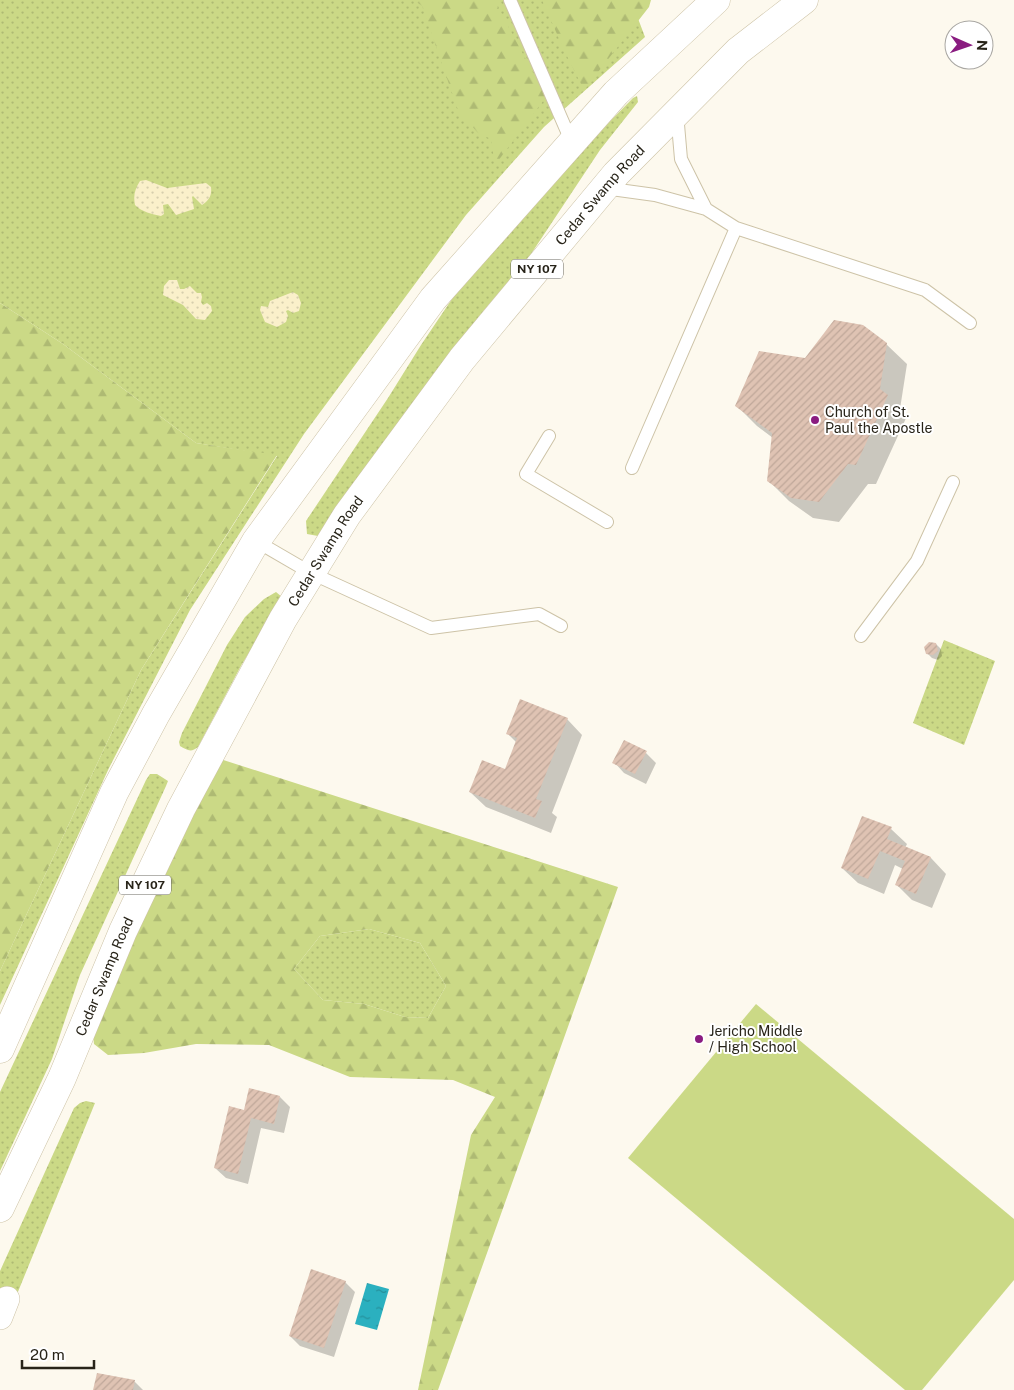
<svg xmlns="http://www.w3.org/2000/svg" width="1014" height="1390" font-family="'Public Sans',sans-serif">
<defs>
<pattern id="grass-dots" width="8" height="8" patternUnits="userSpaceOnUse" patternTransform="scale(1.25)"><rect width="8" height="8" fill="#cbd986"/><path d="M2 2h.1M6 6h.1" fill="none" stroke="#aeba73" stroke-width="1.8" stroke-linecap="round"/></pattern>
<pattern id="forest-firs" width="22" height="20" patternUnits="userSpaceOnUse" patternTransform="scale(1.25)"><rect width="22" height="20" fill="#cbd986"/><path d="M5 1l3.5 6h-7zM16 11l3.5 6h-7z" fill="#aeba73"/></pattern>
<pattern id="sand-dots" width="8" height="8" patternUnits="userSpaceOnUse" patternTransform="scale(1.25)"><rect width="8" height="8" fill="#faf0ca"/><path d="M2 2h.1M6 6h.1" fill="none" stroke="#d6cead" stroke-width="1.8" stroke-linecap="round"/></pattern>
<pattern id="water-ripples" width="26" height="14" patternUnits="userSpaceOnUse" patternTransform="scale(1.25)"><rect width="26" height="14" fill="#2bb0bf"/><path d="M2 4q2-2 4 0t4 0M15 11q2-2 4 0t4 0" fill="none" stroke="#258f9a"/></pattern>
<pattern id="building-hatch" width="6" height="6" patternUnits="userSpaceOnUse" patternTransform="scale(1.25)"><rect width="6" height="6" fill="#dfc3b3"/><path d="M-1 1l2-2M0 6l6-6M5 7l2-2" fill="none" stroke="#bfa799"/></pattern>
</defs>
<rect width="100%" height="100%" fill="#fdf9ee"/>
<path fill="url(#grass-dots)" d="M 0,0 L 631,0 L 645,37 L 544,127 L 466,215 L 304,434 L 190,610 L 109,768 L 0,1005 L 0,971 L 141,670 L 277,456 L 196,443 L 63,344 L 0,303 Z
M 637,96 L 638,102 L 600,150 L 529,257 L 480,315 L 323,532 L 318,536 L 307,534 L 306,521 L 388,398 L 421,345 L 458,290 L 559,173 L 633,98 Z
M 276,592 L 282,597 L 281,601 L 242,664 L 198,747 C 191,753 187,750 180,746 L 179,742 L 182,733 L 227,645 L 245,617 L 264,599 Z
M 944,640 L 995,661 L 964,745 L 913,723 Z
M 150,774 L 157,774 L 168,781 L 166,786 L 80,975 L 52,1059 L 0,1171 L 0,1092 L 146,780 Z
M 369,929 L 420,943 L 446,986 L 428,1018 L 405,1017 L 364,1004 L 323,1000 L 294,969 L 320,936 Z
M 86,1101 L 95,1103 L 13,1304 L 0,1298 L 0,1271 L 74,1108 L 80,1103 Z"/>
<path fill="url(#forest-firs)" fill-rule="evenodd" d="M 414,0 L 494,0 L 546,97 L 495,165 L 491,139 L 478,133 L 458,110 L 422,6 Z
M 542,0 L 651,0 L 649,7 L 584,90 L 564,50 Z
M 0,303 L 63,344 L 196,443 L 277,455 L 141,670 L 0,971 Z
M 214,757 L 618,887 L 438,1390 L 418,1390 L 471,1135 L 495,1097 L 453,1080 L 350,1077 L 269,1045 L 196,1044 L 144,1053 L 108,1055 L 94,1044 L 92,1025 ZM 369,929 L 420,943 L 446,986 L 428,1018 L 405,1017 L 364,1004 L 323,1000 L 294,969 L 320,936 Z"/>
<path fill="url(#sand-dots)" d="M 146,180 L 167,188 L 206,183 L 211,187 C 212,196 209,200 202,205 L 193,196 L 192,197 L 194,209 L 176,215 L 168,204 L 163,205 L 164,214 L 161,216 C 152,214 142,212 135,205 C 133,195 135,189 140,181 Z
M 169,280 L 177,280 L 180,289 L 184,289 L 190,286 L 197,293 L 201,293 L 202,297 L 201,302 L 203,305 L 207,303 L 211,306 L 212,311 L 205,320 L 196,319 L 183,305 L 163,295 L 164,286 Z
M 293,292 L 298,295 L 301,303 L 299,311 L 293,313 L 288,310 L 286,311 L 288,316 L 286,322 L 277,327 L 265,322 L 260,310 L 261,306 L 268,307 L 270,301 Z"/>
<path fill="#cbd986" d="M 756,1004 L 1014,1219 L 1014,1280 L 922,1390 L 905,1390 L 628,1158 Z"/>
<path fill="url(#water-ripples)" d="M 367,1283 L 389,1289 L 377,1330 L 355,1324 Z"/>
<path fill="#0003" d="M 886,344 L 907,364 L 900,409 L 907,416 L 876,484 L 868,484 L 839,522 L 813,518 L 789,501 L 768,480 L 773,438 L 757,426 L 737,406 L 805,359 Z
M 936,644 L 941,649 L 942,656 L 938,660 L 932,658 L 927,653 Z
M 567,719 L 582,735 L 552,813 L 557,817 L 551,833 L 486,807 L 470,792 L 506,771 L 516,742 L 508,734 Z
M 646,753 L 656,763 L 646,784 L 624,773 L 614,762 Z
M 891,829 L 907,844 L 905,848 L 931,858 L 946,874 L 932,908 L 912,900 L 897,885 L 903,869 L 895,865 L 884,894 L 858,883 L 842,868 Z
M 280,1097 L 290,1107 L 284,1133 L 261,1128 L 248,1184 L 226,1178 L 215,1168 L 245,1112 Z
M 345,1282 L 355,1292 L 334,1357 L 300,1346 L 290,1336 Z
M 98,1374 L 135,1382 L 143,1390 L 95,1390 Z"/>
<path fill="url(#building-hatch)" d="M 834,320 L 863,325 L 887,343 L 880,389 L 888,395 L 856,465 L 848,464 L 819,502 L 791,498 L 767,481 L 772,433 L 735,406 L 759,351 L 805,358 Z
M 929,642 L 936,643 L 938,651 L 933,655 L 926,654 L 924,647 Z
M 520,699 L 568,718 L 536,799 L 542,801 L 535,818 L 469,792 L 482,760 L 505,769 L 517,738 L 506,734 Z
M 624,740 L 647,751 L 635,774 L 612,763 Z
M 862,816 L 892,827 L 887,839 L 931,857 L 916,894 L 895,885 L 905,861 L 880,851 L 868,879 L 841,868 Z
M 249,1088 L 280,1096 L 274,1124 L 251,1118 L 238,1174 L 214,1168 L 229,1106 L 244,1110 Z
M 311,1269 L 346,1281 L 324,1348 L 289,1336 Z
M 97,1373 L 135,1380 L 133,1390 L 93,1390 Z"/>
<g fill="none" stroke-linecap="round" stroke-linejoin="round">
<defs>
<path id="lane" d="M 510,0 L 572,143
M 677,113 L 681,159 L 706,209
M 604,188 L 655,195 L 706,209 L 736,228 L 925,290 L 970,323
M 549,436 L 526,474 L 607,522
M 632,468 L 736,228
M 256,541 L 311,573 L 431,628 L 539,614 L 561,626
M 861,636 L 917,561 L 953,482"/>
<path id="street" d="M 0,1317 L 7,1299"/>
<g id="primary">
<path d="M 0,1049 L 114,793 L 156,714 L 256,541 L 433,299 L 616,93 L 716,0"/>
<path id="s1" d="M 0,1208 L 62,1078 L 123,931 L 181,809 L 283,619 L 347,515 L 462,359 L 616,174 L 738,51 L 804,0"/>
</g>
</defs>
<use href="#lane" stroke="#cdc3a7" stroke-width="14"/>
<use href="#street" stroke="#cdc3a7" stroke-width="26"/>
<use href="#primary" stroke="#cdc3a7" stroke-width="29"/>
<use href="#lane" stroke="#fff" stroke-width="12"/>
<use href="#street" stroke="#fff" stroke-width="25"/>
<use href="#primary" stroke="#fff" stroke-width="28"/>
</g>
<g fill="#8a1c80" stroke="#fff" stroke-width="2">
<circle cx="815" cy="420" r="5"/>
<circle cx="699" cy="1039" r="5"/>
</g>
<g text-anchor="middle" stroke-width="4" stroke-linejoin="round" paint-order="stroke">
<g fill="#fff" stroke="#68665e" stroke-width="1">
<rect x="511" y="259.5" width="52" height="19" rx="4"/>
<rect x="119" y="875.5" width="52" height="19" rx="4"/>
</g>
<g font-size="12" font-weight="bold" fill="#282419">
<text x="537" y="273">NY 107</text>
<text x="145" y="889">NY 107</text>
</g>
<g font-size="14" fill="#282419" stroke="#fff">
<text dy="5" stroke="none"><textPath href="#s1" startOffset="1184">Cedar Swamp Road</textPath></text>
<text dy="5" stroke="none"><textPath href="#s1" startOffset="734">Cedar Swamp Road</textPath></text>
<text dy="5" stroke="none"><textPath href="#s1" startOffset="254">Cedar Swamp Road</textPath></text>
</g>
<g font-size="14" fill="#282419" stroke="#fff" text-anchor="start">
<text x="825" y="417">Church of St.<tspan x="825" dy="16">Paul the Apostle</tspan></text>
<text x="709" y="1036">Jericho Middle<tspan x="709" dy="16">/ High School</tspan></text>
</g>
</g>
<g transform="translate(969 45) rotate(92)"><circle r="24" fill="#ffffff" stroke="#a9a7a3"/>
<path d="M0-4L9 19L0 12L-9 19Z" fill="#8a1c80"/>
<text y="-8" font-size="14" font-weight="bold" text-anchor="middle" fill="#282419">N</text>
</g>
<path d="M22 1360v8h72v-8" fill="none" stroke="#282419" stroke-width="2.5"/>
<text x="30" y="1360" font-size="15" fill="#282419" stroke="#ffffff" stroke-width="4" paint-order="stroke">20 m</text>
</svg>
